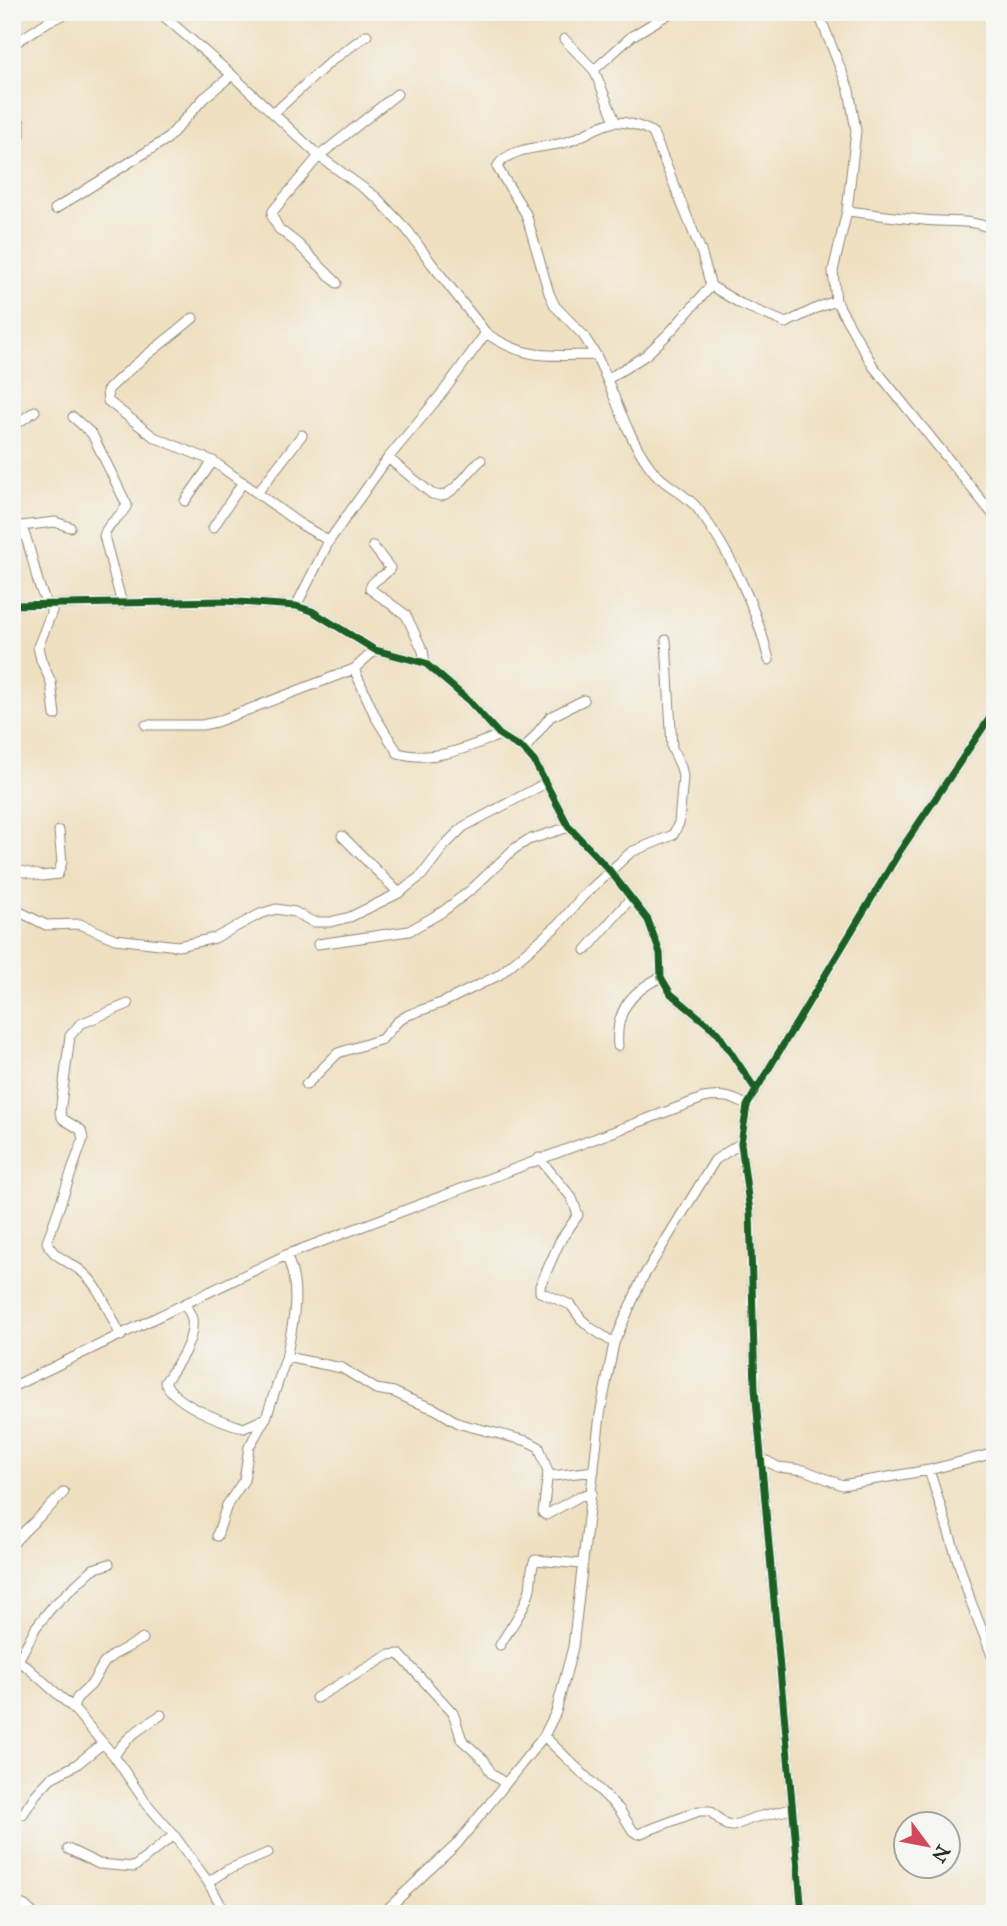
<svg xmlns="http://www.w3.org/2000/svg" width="1007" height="1926" font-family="'IM FELL Great Primer',serif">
<rect width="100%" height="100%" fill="#f6f6f2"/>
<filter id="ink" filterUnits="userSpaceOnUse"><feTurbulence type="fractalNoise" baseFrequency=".0143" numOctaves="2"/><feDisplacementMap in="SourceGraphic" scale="14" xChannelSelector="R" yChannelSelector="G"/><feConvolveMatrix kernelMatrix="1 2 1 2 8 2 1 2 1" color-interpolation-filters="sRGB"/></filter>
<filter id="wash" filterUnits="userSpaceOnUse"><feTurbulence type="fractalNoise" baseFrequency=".00686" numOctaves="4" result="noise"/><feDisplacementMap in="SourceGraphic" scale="28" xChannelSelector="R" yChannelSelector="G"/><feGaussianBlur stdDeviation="1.57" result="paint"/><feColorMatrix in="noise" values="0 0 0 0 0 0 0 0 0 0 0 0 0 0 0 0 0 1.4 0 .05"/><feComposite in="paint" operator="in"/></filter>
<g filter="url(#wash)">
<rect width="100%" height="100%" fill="#efe0c1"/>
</g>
<g filter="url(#ink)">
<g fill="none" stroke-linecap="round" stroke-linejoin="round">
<defs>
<path id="minor" d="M 159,12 L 232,75 L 319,156 L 377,198 L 408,231 L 432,264 L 486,333
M 818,12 L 849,90 L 856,131 L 847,211 L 833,271 L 836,301 L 873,366 L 995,517
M 564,39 L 594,70
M 12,45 L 49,21 L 70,12
M 12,107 L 20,123 L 20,135 L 12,141
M 274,113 L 331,61 L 367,35
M 615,121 L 594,70 L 632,36 L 672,12
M 55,209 L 167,139 L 204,98 L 232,75
M 847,211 C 873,214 899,218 924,220 C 947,223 975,218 995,231
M 337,283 L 297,243 L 279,229 L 272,216 L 273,211 L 319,156 L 397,94
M 711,286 L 741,304 L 786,323 L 819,307 L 836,301
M 193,318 C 164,343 133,363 107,391 L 108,401 L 154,437 L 213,461 L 297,522 L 329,541
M 596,355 L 583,335 L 555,306 L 549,293 L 526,214 L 497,167 C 509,146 547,148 567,142 C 581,138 603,122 617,122 C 627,122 645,127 653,133 L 701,251 L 711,286 L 670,332 L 646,355 L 608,379
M 73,417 L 92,434 L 127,505 C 121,518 108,521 104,536 L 122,604
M 12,427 L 35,411
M 388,458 L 432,494 L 441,496 C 458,491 468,471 481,460
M 258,492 L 302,435
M 185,501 L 213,461
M 213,528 L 243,482
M 373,546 L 390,568 C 386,577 372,578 370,589 L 406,615 L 423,651 L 425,663
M 12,605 L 225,601 L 296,606 L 312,611 L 375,650 L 425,663 L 468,700 L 500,735 L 524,750 L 534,761 L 569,827 L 610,871 L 648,920 L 660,953 L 661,977 L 671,994 L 717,1032 L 756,1090
M 296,606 L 329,541 L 388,458 L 443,392 L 486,333 C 527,361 549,355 596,355 C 614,392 625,433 650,467 C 662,485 685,492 698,509 C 731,553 756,607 769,660
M 375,650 L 354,669 L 376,718 L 398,753 C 434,763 466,748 500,735
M 55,715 L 51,682 L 41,660 L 38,647 L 52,611 C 33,585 35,553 21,526 L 55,522 L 70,527
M 146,725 L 202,725 L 216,722 L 354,669
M 524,750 L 550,717 L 584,700
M 342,836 L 399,893
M 12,869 L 42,876 L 58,874 L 62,862 L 59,831
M 12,908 L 46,925 L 80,924 L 115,939 L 178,946 L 215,938 L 260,914 L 276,909 L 295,912 L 313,922 L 330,922 L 350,917 L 399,893 L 422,875 L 445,845 L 463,827 L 546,783
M 318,944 L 409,931 L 442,912 L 472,889 L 514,849 L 528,840 L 569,827
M 586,950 L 631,898
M 618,1046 C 615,1012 630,992 661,977
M 306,1085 L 338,1053 L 382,1039 L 397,1022 L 408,1015 L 444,1002 L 499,975 L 558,925 L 582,897 L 631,852 L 673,835 L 679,823 L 683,777 L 681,767 L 672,748 L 666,640
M 539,1158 L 572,1198 L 578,1215 L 560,1241 L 540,1286 L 540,1292 L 571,1305 L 581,1319 L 591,1328 L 614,1343
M 286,1255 C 302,1288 293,1324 286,1358
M 184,1304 C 187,1308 191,1314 192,1319 C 195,1341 177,1365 165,1382 C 174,1404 221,1421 244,1428 L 266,1418 L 286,1358 L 291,1358 L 342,1368 L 376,1389 L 394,1392 L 411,1400 L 435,1409 L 460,1424 L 527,1441 L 539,1447 L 548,1472 L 552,1476 L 594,1471
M 121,1336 C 110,1315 100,1285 80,1270 C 69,1262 52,1256 47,1242 L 83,1139 L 81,1130 L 63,1119 L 60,1113 L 70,1036 L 80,1024 L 128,1004
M 12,1387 L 286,1255 L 703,1098 C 721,1095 732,1096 747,1106
M 761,1458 L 778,1467 L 804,1470 L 842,1485 L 929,1470 L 995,1453
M 929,1470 L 971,1602 L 995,1663
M 548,1472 L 543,1513 L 546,1515 L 580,1496 L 592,1493
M 217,1536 L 227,1505 L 244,1480 L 249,1447 L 265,1419
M 12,1545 C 28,1525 48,1511 64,1492
M 500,1645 C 510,1628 525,1609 530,1589 C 532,1579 530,1569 535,1560 L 583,1564
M 12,1657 L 26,1666 L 73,1708 L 114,1756 L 146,1803 L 174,1835 L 208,1882 L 226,1914
M 18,1661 L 36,1627 L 52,1607 L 93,1569 L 109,1564
M 316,1698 L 389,1655 L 399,1654 L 453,1713 L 462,1740 L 484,1760 L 491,1773 L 504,1783
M 73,1708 L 77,1698 L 91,1685 L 104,1663 L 113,1655 L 143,1639
M 544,1736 L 619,1809 L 633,1831 L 638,1834 L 699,1811 L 710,1811 L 726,1825 L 733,1826 L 753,1818 L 792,1809
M 114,1756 C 126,1737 142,1727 161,1715
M 23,1814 L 36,1794 L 51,1778 L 76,1765 L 102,1744
M 68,1849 L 99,1864 L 134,1867 L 174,1835
M 208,1882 L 227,1870 L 268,1853
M 12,1901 L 25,1906 L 34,1914
M 382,1914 L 457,1844 L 544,1736 L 556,1712 L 573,1647 L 600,1415 L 614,1343 L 642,1279 L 715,1160 L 741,1143
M 802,1914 L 755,1389 L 750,1212 L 741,1143 L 747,1106 L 756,1090 L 900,851 L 995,710"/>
</defs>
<use href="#minor" stroke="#8d8676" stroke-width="11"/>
<use href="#minor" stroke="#fff" stroke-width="9"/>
<defs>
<path id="cycleway" d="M 12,605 L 225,601 L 296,606 L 312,611 L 375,650 L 425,663 L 468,700 L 500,735 L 524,750 L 534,761 L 569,827 L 610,871 L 648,920 L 660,953 L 661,977 L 671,994 L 717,1032 L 756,1090
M 802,1914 L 755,1389 L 750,1212 L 741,1143 L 747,1106 L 756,1090 L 900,851 L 995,710"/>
</defs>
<use href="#cycleway" stroke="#f6f6f2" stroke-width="11"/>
<use href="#cycleway" stroke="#1b5e20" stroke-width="7"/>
</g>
</g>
<rect width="1007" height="1926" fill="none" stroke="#f6f6f2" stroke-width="42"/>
<g transform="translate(927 1845) rotate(122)"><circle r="33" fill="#f6f6f2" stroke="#a5a5a2" stroke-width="2"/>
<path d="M0-5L12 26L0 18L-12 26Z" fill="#d1495b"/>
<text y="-10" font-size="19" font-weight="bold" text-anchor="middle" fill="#2b2b2b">N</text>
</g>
</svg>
